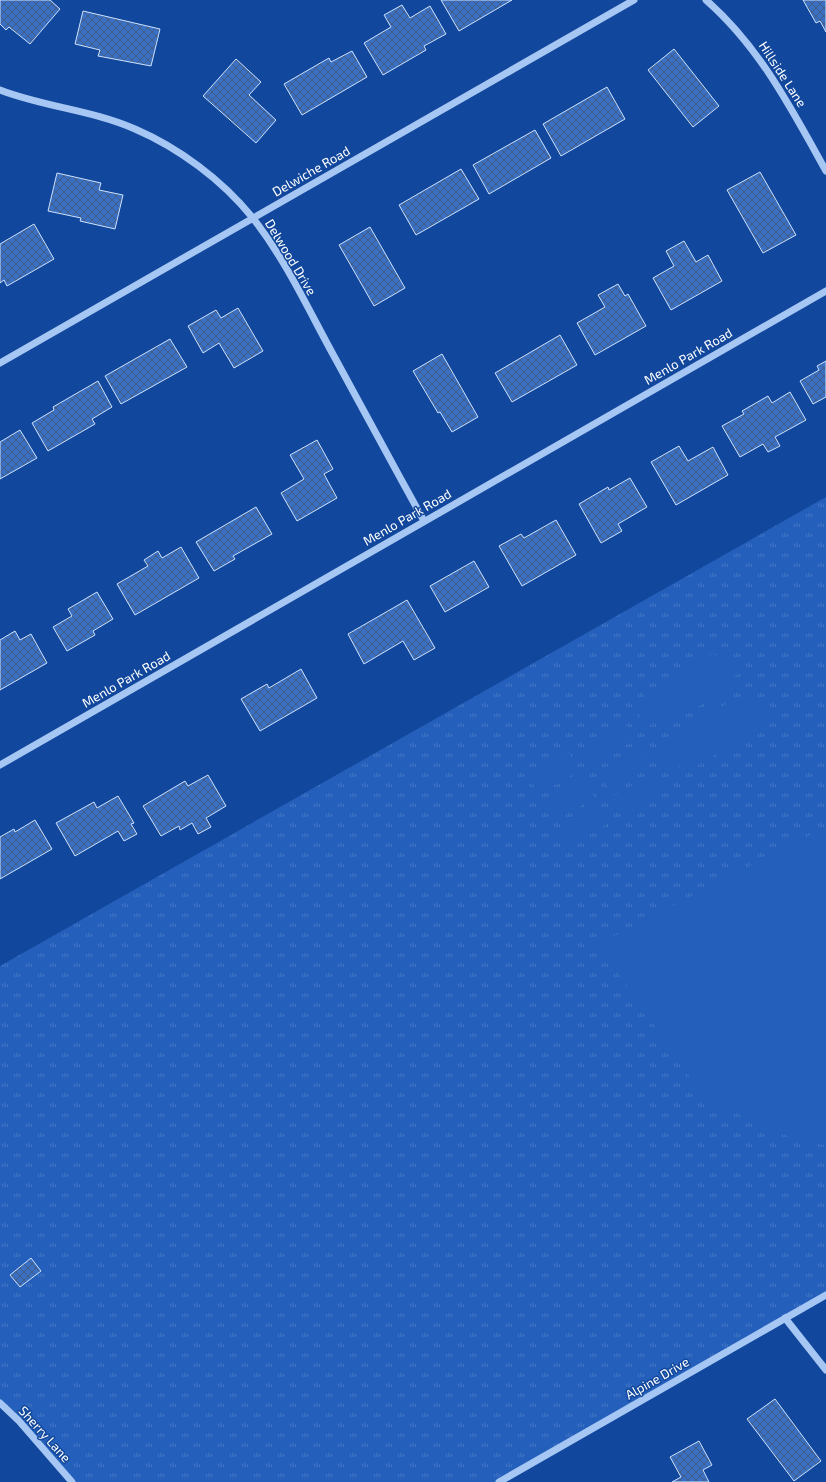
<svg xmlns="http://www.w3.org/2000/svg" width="826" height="1482" font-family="'Exo 2',sans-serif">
<defs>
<pattern id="grass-tufts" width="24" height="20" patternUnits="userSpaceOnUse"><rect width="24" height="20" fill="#2460bb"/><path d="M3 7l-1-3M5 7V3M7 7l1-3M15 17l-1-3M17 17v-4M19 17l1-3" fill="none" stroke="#4578c5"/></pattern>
<pattern id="building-cross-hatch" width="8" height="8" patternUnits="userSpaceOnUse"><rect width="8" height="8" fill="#3a70c4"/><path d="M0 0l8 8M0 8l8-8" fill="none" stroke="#445c82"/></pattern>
</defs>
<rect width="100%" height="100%" fill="#11479c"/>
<path fill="url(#grass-tufts)" d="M 826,497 L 826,1295 L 499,1482 L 72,1482 L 0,1403 L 0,966 Z"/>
<path fill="#2460bb" d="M 714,653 L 719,660 L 730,653 L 741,672 L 730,679 L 734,686 L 662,727 L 658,720 L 646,727 L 635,708 L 647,701 L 643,694 Z
M 739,697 L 744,704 L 756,698 L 766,716 L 755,723 L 759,730 L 687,771 L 683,764 L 670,771 L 660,752 L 672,745 L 668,738 Z
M 624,721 L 635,740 L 594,763 L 584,745 Z
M 640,748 L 650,766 L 609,789 L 599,771 Z
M 569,753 L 579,771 L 539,794 L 528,776 Z
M 654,773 L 665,792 L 624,815 L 613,796 Z
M 584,779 L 595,798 L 554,821 L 543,803 Z
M 599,804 L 609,823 L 568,846 L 558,828 Z
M 826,827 L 826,1145 L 797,1140 L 705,1099 L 598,944 Z"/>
<path fill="url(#building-cross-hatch)" stroke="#cfe2fe" d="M 0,0 L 50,0 L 60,9 L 30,44 L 9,27 L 6,30 L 0,24 Z
M 441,0 L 512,0 L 459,31 Z
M 803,0 L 826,0 L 826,32 L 820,21 L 816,23 Z
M 402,5 L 410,18 L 430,6 L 446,34 L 424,46 L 426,50 L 383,75 L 364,43 L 391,27 L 384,15 Z
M 83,11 L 160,29 L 151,66 L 98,56 L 100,50 L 75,44 Z
M 674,49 L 719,106 L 693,127 L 648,70 Z
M 352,51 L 367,77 L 302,115 L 284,84 L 329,58 L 331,62 Z
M 236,59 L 261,82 L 249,95 L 276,120 L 256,143 L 203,96 Z
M 607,87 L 625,119 L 561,156 L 543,124 Z
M 535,130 L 551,158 L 489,194 L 473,165 Z
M 461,169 L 479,199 L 416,235 L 399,205 Z
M 760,172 L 796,235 L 763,253 L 727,190 Z
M 57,173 L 101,183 L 99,190 L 123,195 L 115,229 L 80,221 L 81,218 L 48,211 Z
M 34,224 L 54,259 L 7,286 L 4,280 L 0,283 L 0,244 Z
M 370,227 L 405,288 L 374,306 L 339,245 Z
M 684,241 L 696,262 L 708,255 L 722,281 L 671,310 L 653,278 L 674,266 L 666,251 Z
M 618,284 L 625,296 L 628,294 L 646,326 L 595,355 L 577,323 L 605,307 L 598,295 Z
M 238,308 L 263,351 L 234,368 L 219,343 L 203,353 L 188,326 L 216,310 L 221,318 Z
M 560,335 L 577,365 L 512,402 L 495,373 Z
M 170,339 L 187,367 L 121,404 L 105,376 Z
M 442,354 L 478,417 L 452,432 L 440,412 L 438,413 L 413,371 Z
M 826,361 L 826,397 L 813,404 L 800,381 L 819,370 L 817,366 Z
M 98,381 L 112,407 L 92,419 L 95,424 L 48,451 L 32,423 L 54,410 L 53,407 Z
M 790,392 L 806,420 L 775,437 L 780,446 L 768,452 L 763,444 L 740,457 L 722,426 L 744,414 L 742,411 L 768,396 L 772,403 Z
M 20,430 L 37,458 L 0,479 L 0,442 Z
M 317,440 L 333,469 L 324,474 L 337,498 L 297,521 L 281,493 L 304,479 L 290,455 Z
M 679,446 L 688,461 L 713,447 L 728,475 L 676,505 L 651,462 Z
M 630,478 L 647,507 L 618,524 L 622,531 L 601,543 L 579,504 L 608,487 L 609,490 Z
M 256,507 L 272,534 L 233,556 L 235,559 L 214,571 L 196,542 Z
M 556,520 L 576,555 L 522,586 L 499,546 L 521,534 L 524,538 Z
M 181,547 L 199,578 L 135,615 L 117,584 L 148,566 L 144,560 L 158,551 L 162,558 Z
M 474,561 L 489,587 L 445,612 L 430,586 Z
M 97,592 L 113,619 L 93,631 L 95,635 L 67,651 L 53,627 L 72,616 L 68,609 Z
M 407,600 L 435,648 L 414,660 L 403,641 L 364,664 L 348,634 Z
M 15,631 L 20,640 L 31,634 L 47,663 L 0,690 L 0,640 Z
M 301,669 L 317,698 L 260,731 L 241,699 L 267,684 L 269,688 Z
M 208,775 L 226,806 L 206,818 L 211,827 L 198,834 L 192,823 L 180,830 L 179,826 L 161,836 L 143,806 L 185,781 L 188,786 Z
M 118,796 L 134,823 L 131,824 L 137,834 L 124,841 L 118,831 L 75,856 L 56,823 L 94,802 L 97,808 Z
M 35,820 L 52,849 L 0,879 L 0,837 L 14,829 L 15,832 Z
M 31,1258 L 41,1271 L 20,1287 L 10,1275 Z
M 775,1399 L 821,1461 L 794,1481 L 747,1419 Z
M 699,1441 L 712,1465 L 703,1470 L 709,1482 L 672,1482 L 681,1477 L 670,1457 Z"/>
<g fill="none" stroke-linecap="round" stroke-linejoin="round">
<path stroke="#a6c6f4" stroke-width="7" d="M 706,0 C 760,47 792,110 826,171
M 0,90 C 44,107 92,110 135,129 C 179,148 222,180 252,217 C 286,260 309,311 335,358 C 365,413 394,467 424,521
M 0,363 L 634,0
M 0,765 L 826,291
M 785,1318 L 826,1370
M 0,1403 L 19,1421 L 72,1482
M 499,1482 L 826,1295"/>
</g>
<g text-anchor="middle" stroke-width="3" stroke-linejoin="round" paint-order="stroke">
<g font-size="13" fill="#fff" stroke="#11479c">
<text transform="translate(783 74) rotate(57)" y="5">Hillside Lane</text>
<text transform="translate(311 171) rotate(-30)" y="5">Delwiche Road</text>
<text transform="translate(291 257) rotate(59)" y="5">Delwood Drive</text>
<text transform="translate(688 356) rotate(-30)" y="5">Menlo Park Road</text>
<text transform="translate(407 517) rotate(-30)" y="5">Menlo Park Road</text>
<text transform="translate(126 679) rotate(-30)" y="5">Menlo Park Road</text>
<text transform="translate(657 1378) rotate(-30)" y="5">Alpine Drive</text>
<text transform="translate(45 1434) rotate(48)" y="5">Sherry Lane</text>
</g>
</g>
</svg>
